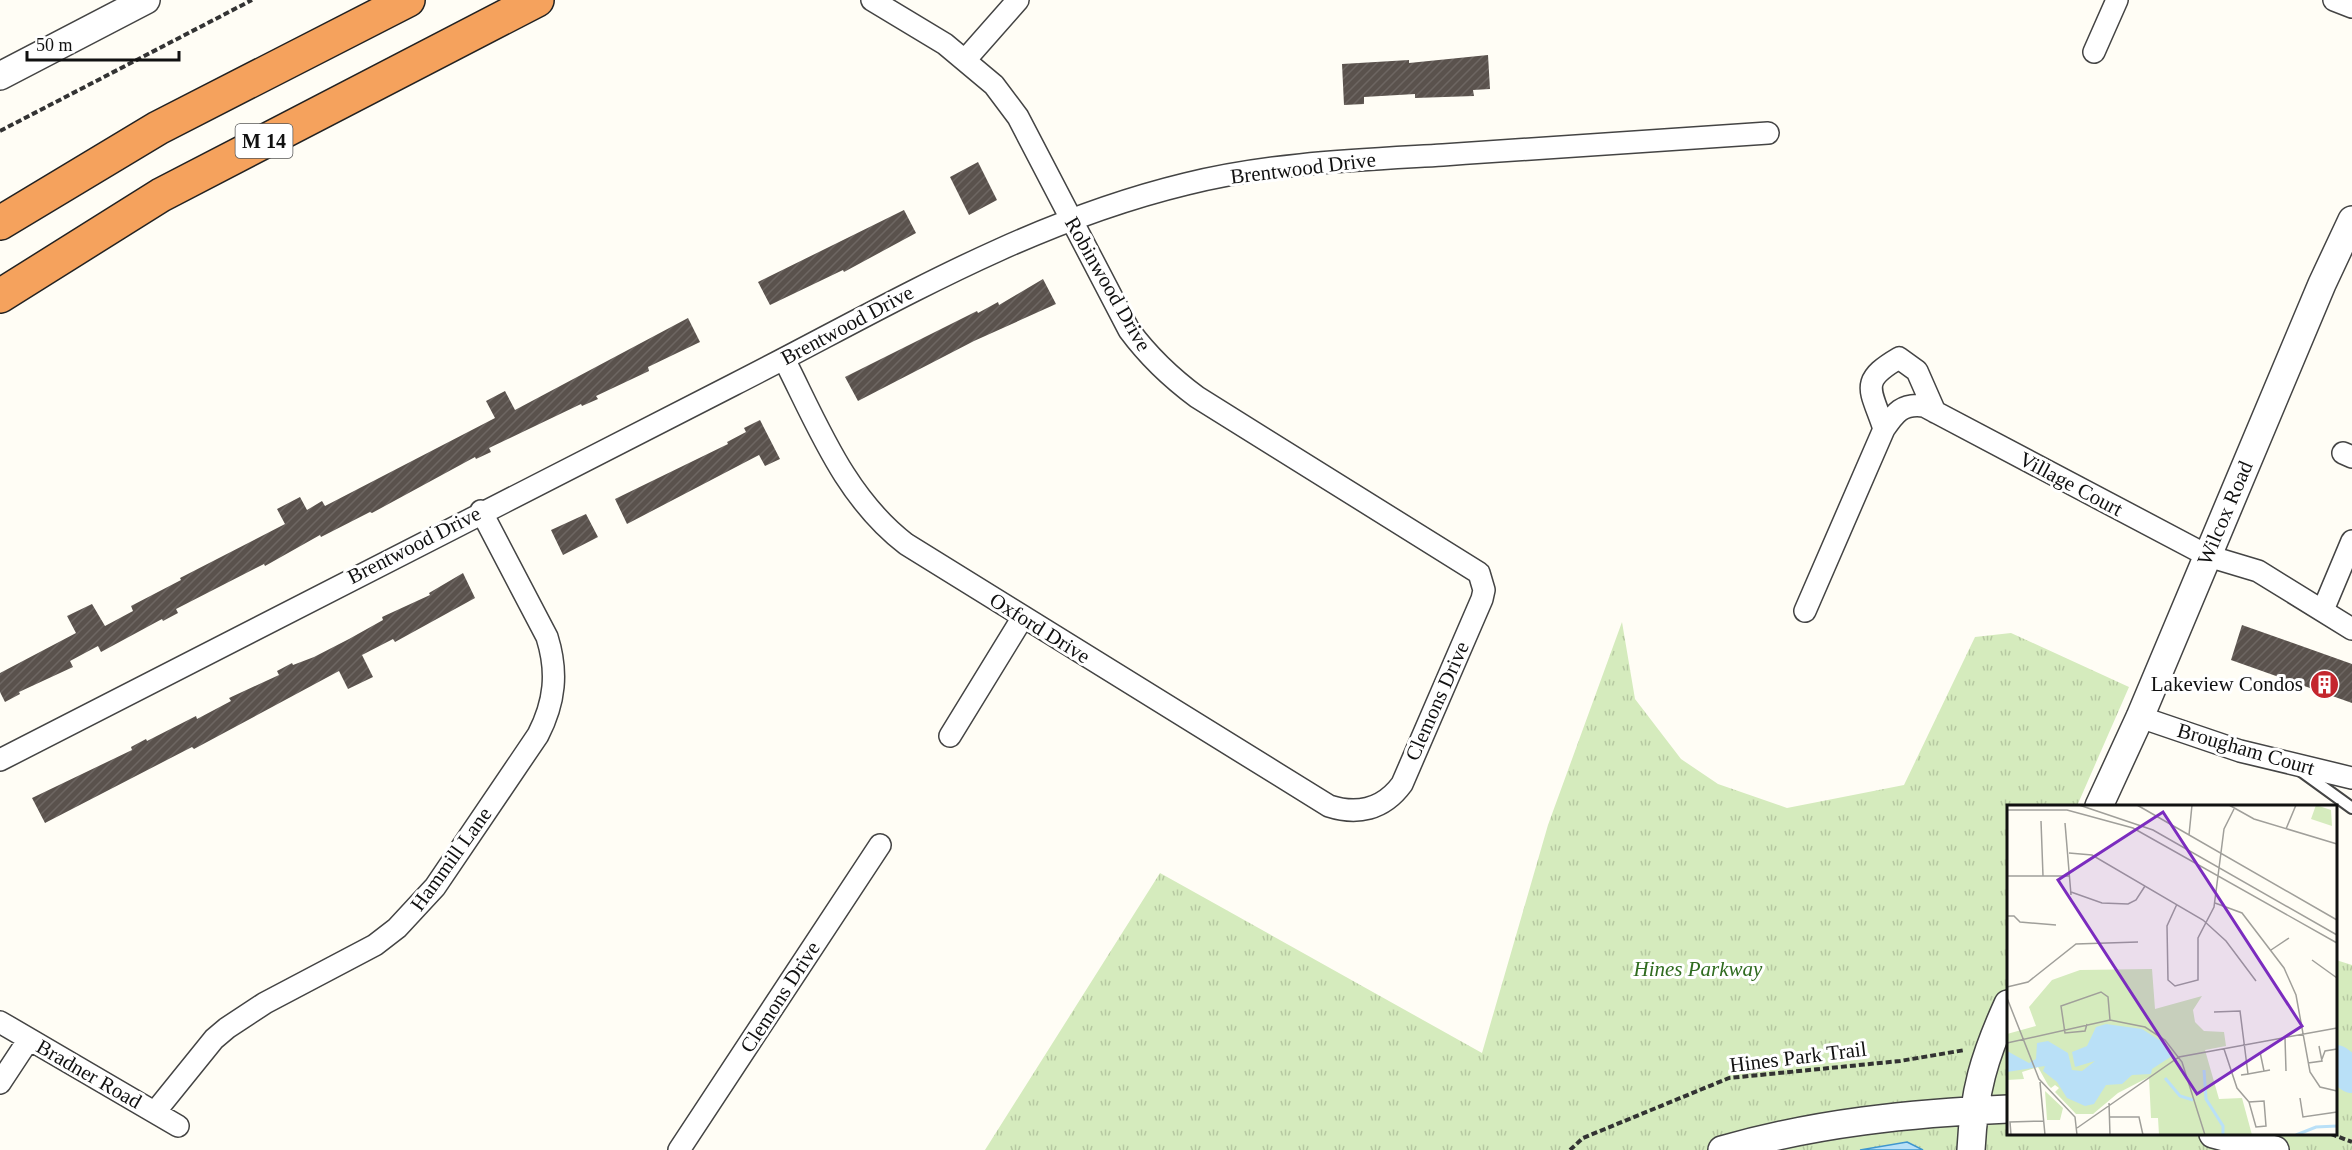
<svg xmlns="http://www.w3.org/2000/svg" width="2352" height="1150" font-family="Georgia,serif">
<defs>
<pattern id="grass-tufts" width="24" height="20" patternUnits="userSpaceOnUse" patternTransform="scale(1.5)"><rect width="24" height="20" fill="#d5ebbd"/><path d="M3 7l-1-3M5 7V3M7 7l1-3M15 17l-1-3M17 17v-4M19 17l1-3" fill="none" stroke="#b6c8a1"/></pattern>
<pattern id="building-hatch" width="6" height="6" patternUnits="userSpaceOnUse" patternTransform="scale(1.5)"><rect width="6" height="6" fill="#5a524d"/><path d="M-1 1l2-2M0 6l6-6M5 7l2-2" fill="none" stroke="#6d6662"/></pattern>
</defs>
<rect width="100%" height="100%" fill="#fffdf5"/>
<path fill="url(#grass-tufts)" d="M 1622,622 L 1635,699 L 1681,759 L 1718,784 L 1787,808 L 1904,785 L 1975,637 L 2011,633 L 2129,687 L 2077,806 L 2008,806 L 2008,1134 L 2336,1134 L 2336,960 L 2352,965 L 2352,1150 L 985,1150 L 1160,873 L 1482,1053 L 1548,825 Z"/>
<path fill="#b9e0f7" stroke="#3f96cf" stroke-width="1.5" d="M 1907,1142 L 1923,1150 L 1860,1150 Z"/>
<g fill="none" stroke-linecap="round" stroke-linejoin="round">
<path stroke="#b9e0f7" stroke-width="36" d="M 2336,1063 L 2352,1075"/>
</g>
<path fill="url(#building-hatch)" d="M 1488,55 L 1490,89 L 1473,90 L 1474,96 L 1415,98 L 1415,94 L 1364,97 L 1364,104 L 1344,105 L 1342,64 L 1409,60 L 1409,63 Z
M 978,162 L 997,200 L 969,215 L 950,177 Z
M 904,210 L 916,233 L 844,272 L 843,270 L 770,305 L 758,282 Z
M 1043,279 L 1056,304 L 974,341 L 858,401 L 845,377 L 977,311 L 978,313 L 998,302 L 999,305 Z
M 688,318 L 700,342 L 648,367 L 649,371 L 596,396 L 598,399 L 582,406 L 581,404 L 489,448 L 491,452 L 476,459 L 475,457 L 372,513 L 370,512 L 321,537 L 320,535 L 265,566 L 264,564 L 176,609 L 178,613 L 163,621 L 162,619 L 101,652 L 98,646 L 70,661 L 73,667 L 19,692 L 20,694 L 5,702 L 0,692 L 0,673 L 76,633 L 67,616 L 92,604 L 105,626 L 133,611 L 131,606 L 181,580 L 180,578 L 285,524 L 277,509 L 300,497 L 307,510 L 322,501 L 325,506 L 495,418 L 486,401 L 505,391 L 515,410 Z
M 760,420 L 780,459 L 765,466 L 759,455 L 627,524 L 615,499 L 728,444 L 727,442 L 746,432 L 744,428 Z
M 586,514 L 598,537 L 563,555 L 551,530 Z
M 463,573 L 475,598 L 395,642 L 393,639 L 362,655 L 373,677 L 348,689 L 339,671 L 194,749 L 192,747 L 45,823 L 32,798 L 132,750 L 131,747 L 146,739 L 147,741 L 196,716 L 197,719 L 231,701 L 229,698 L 279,675 L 277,671 L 292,663 L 293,665 L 314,657 L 349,639 L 383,620 L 382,617 L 430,595 L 429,593 Z
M 2242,625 L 2352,664 L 2352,703 L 2231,660 Z"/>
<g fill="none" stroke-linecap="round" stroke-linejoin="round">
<defs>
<path id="service" d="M 2301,771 L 2352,808"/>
<path id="minor" d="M 2334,0 L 2352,7
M 2094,52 L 2117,0
M 966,59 L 1018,0
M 784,359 C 818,426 845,497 906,544 L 1329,806 C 1357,815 1383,810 1402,784 L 1482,599 L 1484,590 L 1479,573 L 1197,397 C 1170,377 1149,357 1129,330 L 1018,117 L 994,85 L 945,44 L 872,0
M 1884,429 C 1871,389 1858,382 1899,358 L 1917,371 L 1935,412
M 2343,453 L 2352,457
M 2323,610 L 2352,541
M 1805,611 L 1884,429 C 1895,413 1902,403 1924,406 L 2208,556 L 2258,571 L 2352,629
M 2140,717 L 2240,751 L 2352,778
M 950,736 L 1023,617
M 0,760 C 244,634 488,508 733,385 C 883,309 1021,224 1186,184 C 1270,163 1358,160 1443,155 C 1551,147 1659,140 1768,133
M 0,1022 L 178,1126
M 0,1083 L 29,1039
M 155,1112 L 214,1039 L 227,1028 L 265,1003 L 375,945 L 397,928 L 435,887 L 538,735 C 555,702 558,672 547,637 L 481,511
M 679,1150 L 880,845"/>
<path id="tertiary" d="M 0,76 L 146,0
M 2099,806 L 2140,717 L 2322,284 L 2352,220
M 2213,1134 L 2275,1150
M 1722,1150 C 1815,1123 1912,1113 2008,1109
M 1971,1150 C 1974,1091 1984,1057 2008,1004"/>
<path id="motorway" d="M 0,223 L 158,128 L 408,0
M 0,296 L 161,195 L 537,0"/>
</defs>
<use href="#service" stroke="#444" stroke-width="14"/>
<use href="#minor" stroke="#444" stroke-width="24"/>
<use href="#tertiary" stroke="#444" stroke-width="30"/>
<use href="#motorway" stroke="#222" stroke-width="36"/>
<path stroke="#333" stroke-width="4" stroke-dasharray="6 3" stroke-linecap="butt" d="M 0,131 L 252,0
M 2331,1134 L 2352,1142
M 1570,1150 L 1583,1138 L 1729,1078 L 1900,1061 L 1965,1050"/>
<use href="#service" stroke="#fff" stroke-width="10"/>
<use href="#minor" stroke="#fff" stroke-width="21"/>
<use href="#tertiary" stroke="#fff" stroke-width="27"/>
<use href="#motorway" stroke="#f5a25d" stroke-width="33"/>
</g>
<defs>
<symbol id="building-disc" viewBox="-11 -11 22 22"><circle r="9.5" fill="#c4262e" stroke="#fff"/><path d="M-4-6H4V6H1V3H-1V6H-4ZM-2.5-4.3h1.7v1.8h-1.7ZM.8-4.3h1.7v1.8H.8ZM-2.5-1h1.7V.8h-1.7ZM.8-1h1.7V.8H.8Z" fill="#fff"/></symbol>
</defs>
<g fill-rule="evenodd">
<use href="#building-disc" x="2308" y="668" width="33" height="33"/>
</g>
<g text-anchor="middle" stroke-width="6" stroke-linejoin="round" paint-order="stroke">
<rect fill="#fff" stroke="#585858" stroke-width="1.5" x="235.5" y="124" width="57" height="34" rx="4.5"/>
<g font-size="20" font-weight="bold" fill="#111">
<text x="264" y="148">M 14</text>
</g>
<g font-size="21" fill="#111" stroke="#fff">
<text transform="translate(1303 168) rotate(-7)" y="7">Brentwood Drive</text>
<text transform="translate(1108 284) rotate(60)" y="7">Robinwood Drive</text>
<text transform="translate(847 325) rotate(-28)" y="7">Brentwood Drive</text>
<text transform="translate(2071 484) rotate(28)" y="7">Village Court</text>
<text transform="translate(2225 513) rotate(-67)" y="7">Wilcox Road</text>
<text transform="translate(414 545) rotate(-27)" y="7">Brentwood Drive</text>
<text transform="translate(1040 628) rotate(32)" y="7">Oxford Drive</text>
<text transform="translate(1437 701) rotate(-66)" y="7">Clemons Drive</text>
<text transform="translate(2246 749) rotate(16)" y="7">Brougham Court</text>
<text transform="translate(451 859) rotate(-54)" y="7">Hammill Lane</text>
<text transform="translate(780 997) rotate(-57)" y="7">Clemons Drive</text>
<text transform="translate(1798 1057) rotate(-7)" y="7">Hines Park Trail</text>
<text transform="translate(89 1074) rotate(30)" y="7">Bradner Road</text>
</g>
<g font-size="21" fill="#111" stroke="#fff" text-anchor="end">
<text x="2303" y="691">Lakeview Condos</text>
</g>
<g font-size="21" font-style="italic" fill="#2f6b1f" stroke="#fff">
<text x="1698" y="976">Hines Parkway</text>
</g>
</g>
<g transform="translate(2007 805)">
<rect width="330" height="330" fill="#fffdf5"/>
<path d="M 309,0 L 324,5 L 325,21 L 304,14 ZM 145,164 L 148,204 L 195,191 L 186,205 L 188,217 L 197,226 L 217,227 L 219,241 L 198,245 L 212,294 L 235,293 L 245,330 L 152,330 L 151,313 L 144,313 L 142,272 L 111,288 L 86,309 L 69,309 L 48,287 L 52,283 L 48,280 L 44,283 L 41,280 L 31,262 L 15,267 L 17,274 L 0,275 L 0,229 L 29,221 L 22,202 L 45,175 L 73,165 ZM 38,286 L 56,303 L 53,315 L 40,315 Z" fill="#d5ebbd"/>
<path d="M 99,219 L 135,224 L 154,236 L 165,251 L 145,264 L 144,269 L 125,270 L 115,279 L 99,280 L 87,299 L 78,301 L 60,293 L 50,277 L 36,266 L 38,261 L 0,267 L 0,246 L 22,258 L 29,254 L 30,238 L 41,236 L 61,248 L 65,265 L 75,266 L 88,256 L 68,262 L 65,247 L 80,241 L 89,222 Z" fill="#b9e0f7"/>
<path fill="none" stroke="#b9e0f7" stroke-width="3" d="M 197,265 L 199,294 L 216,321 L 216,330M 158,273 L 173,291 L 186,295M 289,330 L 309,322 L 330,321"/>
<path fill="none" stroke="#a09f9a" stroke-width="1.5" d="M 72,0 L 146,25 L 330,130M 130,0 L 330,115M 222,0 L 247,14 L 330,39M 0,5 L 60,5 L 126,23 L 330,138M 34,16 L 36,71M 58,18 L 64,90M 279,24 L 289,0M 182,30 L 185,0M 62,48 L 85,50 L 196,115 L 219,136 L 249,176M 0,71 L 63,71M 64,87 L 95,98 L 121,99 L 129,95 L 138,81M 208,98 L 235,108 L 277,163 L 289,190 L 303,267 L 313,282 L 330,286M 170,99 L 160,121 L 161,175 L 168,181 L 191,175 L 191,133 L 207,102 L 217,24 L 227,4M 0,111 L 7,111 L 13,117 L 49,120M 264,145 L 282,133M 305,155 L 330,173M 0,182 L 21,177 L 69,139 L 131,137M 0,193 L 32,274 L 68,312 L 70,330M 207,207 L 233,206 L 241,269 L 234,270M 80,219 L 78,226 L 58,228 L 54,201 L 94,187 L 101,192 L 103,215M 278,233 L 279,266M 0,238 L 103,215 L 138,222 L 158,235 L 175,257 L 198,330M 217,244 L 230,283 L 242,297M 253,247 L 257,266M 315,254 L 318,246 L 330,244M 301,258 L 315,256 L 312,241M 241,269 L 263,265M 33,277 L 38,330M 293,293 L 296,312 L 330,307M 257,296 L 259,321 L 249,322 L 242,297 ZM 102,298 L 103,330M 103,312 L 132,312 L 136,330M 70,323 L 172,252 L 330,223M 4,330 L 3,317 L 37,316"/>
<path fill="#7b2cbf" fill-opacity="0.15" stroke="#7b2cbf" stroke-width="3" d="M 156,7 L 295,221 L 190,289 L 51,75 Z"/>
<rect width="330" height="330" fill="none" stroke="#111" stroke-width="3"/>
</g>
<path d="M27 51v9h152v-9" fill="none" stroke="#111111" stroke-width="3"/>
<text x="36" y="51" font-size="18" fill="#111111" stroke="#ffffff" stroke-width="4.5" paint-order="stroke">50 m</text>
</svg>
